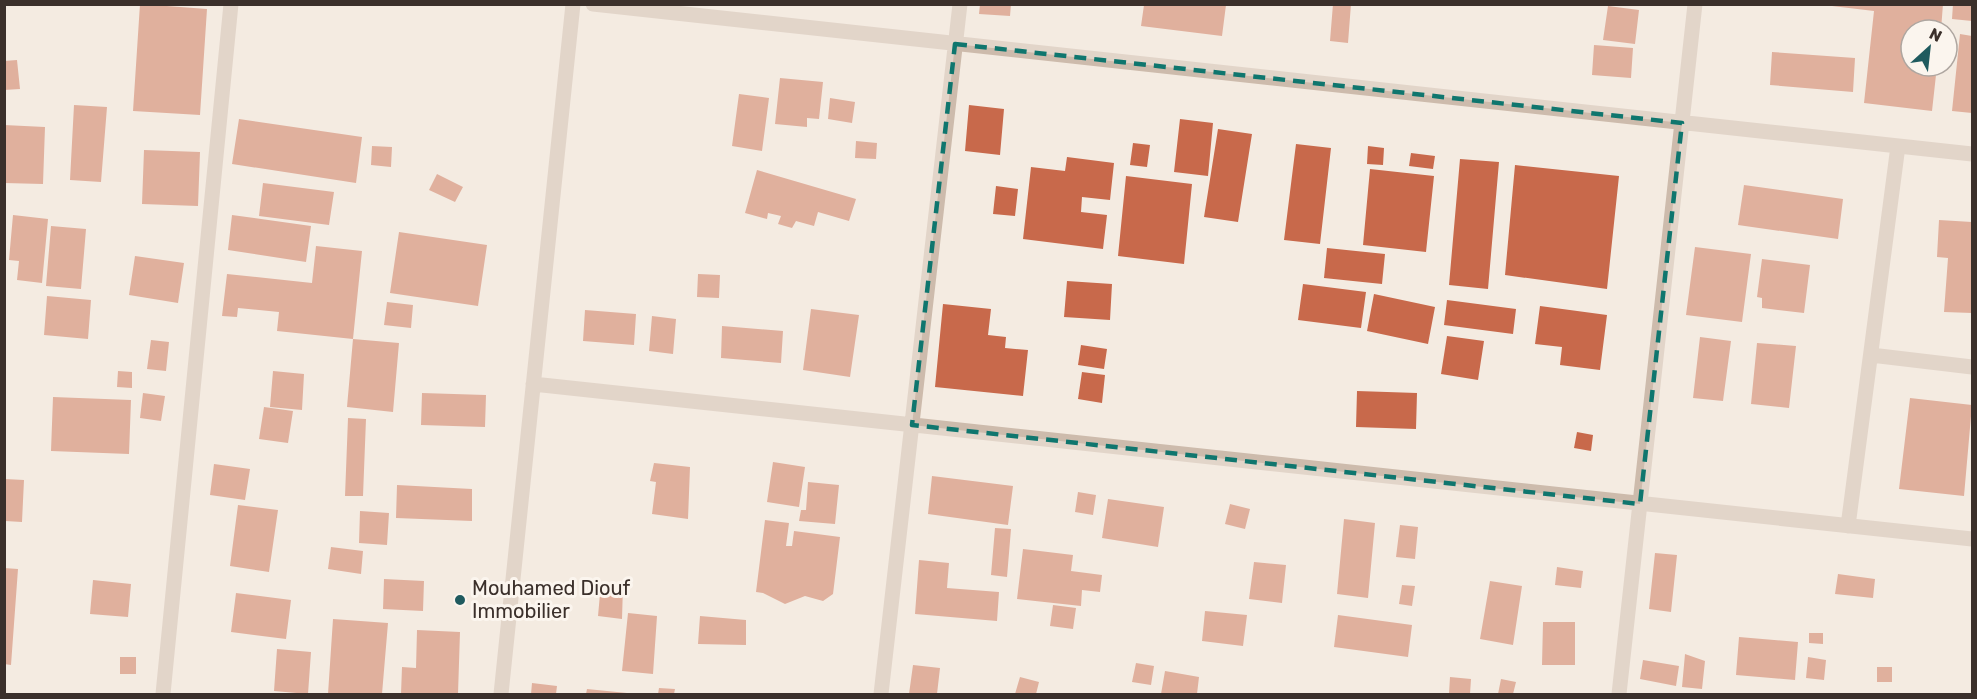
<svg xmlns="http://www.w3.org/2000/svg" width="1977" height="699" font-family="Rubik,sans-serif">
<rect width="100%" height="100%" fill="#f4ebe1"/>
<path fill="#c8694b" d="M 140,4 L 207,9 L 200,115 L 133,111 Z
M 980,4 L 1011,4 L 1010,16 L 979,14 Z
M 1333,4 L 1351,4 L 1348,43 L 1330,41 Z
M 1832,4 L 1943,4 L 1941,30 L 1911,30 L 1911,66 L 1937,66 L 1932,111 L 1864,103 L 1874,11 L 1832,6 Z
M 1953,4 L 1972,4 L 1972,21 L 1952,19 Z
M 1144,5 L 1226,5 L 1222,36 L 1141,26 Z
M 1608,6 L 1639,10 L 1635,44 L 1603,40 Z
M 1960,34 L 1972,36 L 1972,113 L 1952,111 Z
M 1594,45 L 1633,48 L 1631,78 L 1592,75 Z
M 1772,52 L 1855,58 L 1853,92 L 1770,85 Z
M 17,60 L 20,89 L 4,90 L 4,61 Z
M 780,78 L 823,82 L 819,119 L 807,118 L 807,127 L 775,124 Z
M 739,94 L 769,98 L 762,151 L 732,146 Z
M 830,98 L 855,102 L 852,123 L 828,119 Z
M 74,105 L 107,107 L 101,182 L 70,180 Z
M 969,105 L 1004,109 L 1000,155 L 965,151 Z
M 239,119 L 362,137 L 356,183 L 232,164 Z
M 1180,119 L 1213,123 L 1208,176 L 1174,172 Z
M 4,125 L 45,127 L 43,184 L 4,183 Z
M 1218,129 L 1252,134 L 1238,222 L 1204,217 Z
M 856,141 L 877,143 L 876,159 L 855,158 Z
M 1133,143 L 1150,145 L 1147,167 L 1130,165 Z
M 1296,144 L 1331,148 L 1320,244 L 1284,240 Z
M 372,146 L 392,147 L 391,167 L 371,165 Z
M 1368,146 L 1384,148 L 1383,165 L 1367,164 Z
M 144,150 L 200,152 L 198,206 L 142,204 Z
M 1411,153 L 1435,156 L 1433,169 L 1409,166 Z
M 1067,157 L 1114,163 L 1110,200 L 1082,197 L 1081,212 L 1107,215 L 1103,249 L 1023,239 L 1031,167 L 1065,171 Z
M 1460,159 L 1499,162 L 1488,289 L 1449,285 Z
M 1515,165 L 1619,176 L 1607,289 L 1505,275 Z
M 1370,169 L 1434,176 L 1426,252 L 1363,245 Z
M 757,170 L 856,199 L 849,221 L 818,212 L 814,226 L 796,221 L 792,228 L 778,224 L 781,216 L 768,213 L 767,219 L 745,213 Z
M 437,174 L 463,187 L 455,202 L 429,190 Z
M 1126,176 L 1192,184 L 1184,264 L 1118,256 Z
M 263,183 L 334,192 L 329,225 L 259,216 Z
M 1744,185 L 1843,199 L 1838,239 L 1738,225 Z
M 996,186 L 1018,189 L 1015,216 L 993,214 Z
M 13,215 L 48,219 L 42,283 L 17,280 L 19,261 L 9,260 Z
M 232,215 L 311,226 L 306,262 L 228,250 Z
M 1939,220 L 1972,222 L 1972,313 L 1944,312 L 1948,258 L 1937,257 Z
M 51,226 L 86,229 L 81,289 L 46,286 Z
M 399,232 L 487,245 L 478,306 L 390,293 Z
M 316,246 L 362,251 L 353,339 L 277,331 L 279,312 L 238,308 L 237,317 L 222,316 L 227,274 L 312,283 Z
M 1695,247 L 1751,254 L 1742,322 L 1686,315 Z
M 1327,248 L 1385,254 L 1382,284 L 1324,278 Z
M 135,256 L 184,263 L 178,303 L 129,295 Z
M 1762,259 L 1810,265 L 1804,313 L 1762,308 L 1762,298 L 1757,297 Z
M 698,274 L 720,275 L 719,298 L 697,297 Z
M 1067,281 L 1112,284 L 1110,320 L 1064,317 Z
M 1303,284 L 1366,292 L 1361,328 L 1298,320 Z
M 1374,294 L 1435,307 L 1428,344 L 1367,331 Z
M 47,296 L 91,300 L 88,339 L 44,335 Z
M 1447,300 L 1516,309 L 1513,334 L 1444,325 Z
M 387,302 L 413,305 L 411,328 L 384,325 Z
M 943,304 L 991,309 L 988,335 L 1006,337 L 1005,348 L 1028,350 L 1023,396 L 935,387 Z
M 1540,306 L 1607,315 L 1600,370 L 1560,365 L 1562,347 L 1535,344 Z
M 811,309 L 859,315 L 850,377 L 803,370 Z
M 585,310 L 636,314 L 634,345 L 583,341 Z
M 652,316 L 676,319 L 673,354 L 649,351 Z
M 722,326 L 783,331 L 781,363 L 721,358 Z
M 1447,336 L 1484,341 L 1478,380 L 1441,374 Z
M 1700,337 L 1731,341 L 1723,401 L 1693,398 Z
M 353,339 L 399,343 L 393,412 L 347,407 Z
M 151,340 L 169,342 L 166,371 L 147,369 Z
M 1757,343 L 1796,346 L 1789,408 L 1751,404 Z
M 1081,345 L 1107,349 L 1104,369 L 1078,365 Z
M 118,371 L 132,372 L 132,388 L 117,387 Z
M 273,371 L 304,374 L 302,410 L 270,407 Z
M 1082,372 L 1105,375 L 1102,403 L 1078,399 Z
M 1357,391 L 1417,393 L 1416,429 L 1356,427 Z
M 143,393 L 165,396 L 161,421 L 140,418 Z
M 422,393 L 486,395 L 485,427 L 421,425 Z
M 53,397 L 131,400 L 129,454 L 51,451 Z
M 1910,398 L 1972,405 L 1964,496 L 1899,489 Z
M 264,407 L 293,411 L 288,443 L 259,439 Z
M 348,418 L 366,419 L 363,496 L 345,496 Z
M 1577,432 L 1593,435 L 1591,451 L 1574,448 Z
M 773,462 L 805,467 L 799,507 L 767,502 Z
M 654,463 L 690,467 L 688,519 L 652,514 L 656,482 L 650,481 Z
M 214,464 L 250,469 L 245,500 L 210,495 Z
M 932,476 L 1013,486 L 1008,525 L 928,514 Z
M 5,479 L 24,480 L 22,522 L 5,521 Z
M 808,482 L 839,485 L 835,524 L 799,521 L 801,510 L 806,510 Z
M 397,485 L 472,489 L 472,521 L 396,518 Z
M 1078,492 L 1096,495 L 1093,515 L 1075,512 Z
M 1108,499 L 1164,507 L 1158,547 L 1102,538 Z
M 1230,504 L 1250,509 L 1245,529 L 1225,524 Z
M 238,505 L 278,510 L 269,572 L 230,566 Z
M 360,511 L 389,513 L 387,545 L 359,543 Z
M 1344,519 L 1375,523 L 1368,598 L 1337,594 Z
M 765,520 L 789,523 L 786,546 L 792,546 L 794,531 L 840,537 L 833,594 L 823,601 L 805,596 L 785,604 L 763,593 L 756,592 Z
M 1400,525 L 1418,527 L 1415,559 L 1396,557 Z
M 995,528 L 1011,529 L 1007,577 L 991,575 Z
M 331,547 L 363,551 L 361,574 L 328,569 Z
M 1023,549 L 1073,555 L 1071,571 L 1102,575 L 1100,592 L 1082,590 L 1081,606 L 1017,599 Z
M 1655,553 L 1677,555 L 1671,612 L 1649,609 Z
M 919,560 L 949,563 L 947,588 L 999,592 L 997,621 L 915,614 Z
M 1254,562 L 1286,565 L 1282,603 L 1249,599 Z
M 1557,567 L 1583,571 L 1581,588 L 1555,585 Z
M 4,568 L 18,569 L 11,665 L 4,664 Z
M 1838,574 L 1875,579 L 1873,598 L 1835,594 Z
M 384,579 L 424,581 L 423,611 L 383,609 Z
M 93,580 L 131,584 L 128,617 L 90,614 Z
M 1490,581 L 1522,586 L 1513,645 L 1480,639 Z
M 601,583 L 623,586 L 622,619 L 598,616 Z
M 1402,585 L 1415,586 L 1412,606 L 1399,604 Z
M 236,593 L 291,600 L 286,639 L 231,632 Z
M 1053,605 L 1076,608 L 1073,629 L 1050,626 Z
M 1205,611 L 1247,615 L 1243,646 L 1202,641 Z
M 628,613 L 657,616 L 653,674 L 622,671 Z
M 1338,615 L 1412,625 L 1408,657 L 1334,647 Z
M 700,616 L 746,620 L 746,645 L 698,644 Z
M 333,619 L 388,623 L 382,694 L 328,694 Z
M 1543,622 L 1575,622 L 1575,665 L 1542,665 Z
M 417,630 L 460,632 L 458,694 L 401,694 L 402,667 L 416,668 Z
M 1809,633 L 1823,633 L 1823,644 L 1809,643 Z
M 1739,637 L 1798,642 L 1795,680 L 1736,675 Z
M 277,649 L 311,652 L 308,694 L 274,691 Z
M 1685,654 L 1705,661 L 1702,689 L 1682,687 Z
M 120,657 L 136,657 L 136,674 L 120,674 Z
M 1808,657 L 1826,660 L 1824,680 L 1806,678 Z
M 1643,660 L 1679,666 L 1676,686 L 1640,679 Z
M 1136,663 L 1154,666 L 1151,685 L 1132,682 Z
M 913,665 L 940,668 L 937,694 L 909,694 Z
M 1877,667 L 1892,667 L 1892,682 L 1877,682 Z
M 1165,671 L 1199,677 L 1197,694 L 1161,694 Z
M 1020,677 L 1039,682 L 1036,694 L 1015,694 Z
M 1450,677 L 1471,679 L 1470,694 L 1449,694 Z
M 1501,679 L 1516,682 L 1513,694 L 1498,694 Z
M 532,683 L 557,686 L 556,694 L 531,694 Z
M 659,688 L 675,689 L 674,694 L 658,694 Z
M 587,689 L 627,693 L 627,694 L 586,694 Z"/>
<g fill="none" stroke-linecap="round" stroke-linejoin="round">
<path stroke="#cdbbac" stroke-width="15" d="M 593,4 L 1972,154
M 1871,355 L 1972,367
M 533,384 L 1972,539
M 1848,526 L 1898,146
M 163,694 L 231,4
M 501,694 L 573,4
M 881,694 L 960,4
M 1619,694 L 1695,4"/>
</g>
<path d="M0 0H1977V699H0ZM 955,44 L 1682,123 L 1640,504 L 912,425 Z" fill="#f4ebe1" fill-opacity=".55" fill-rule="evenodd"/>
<path fill="none" stroke="#0f766e" stroke-width="4.5" stroke-dasharray="12 8" stroke-linejoin="round" d="M 955,44 L 1682,123 L 1640,504 L 912,425 Z"/>
<circle fill="#1f5a5e" stroke="#fbf5ee" stroke-width="2" cx="460" cy="600" r="6"/>
<g text-anchor="middle" stroke-width="6" stroke-linejoin="round" paint-order="stroke">
<g font-size="20" fill="#3b302b" stroke="#fbf5ee" text-anchor="start">
<text x="472" y="595">Mouhamed Diouf<tspan x="472" dy="23">Immobilier</tspan></text>
</g>
</g>
<rect width="1977" height="699" fill="none" stroke="#3b302b" stroke-width="12"/>
<g transform="translate(1929 48) rotate(27)"><circle r="28" fill="#fbf5ee" stroke="#aea6a0" stroke-width="1.5"/>
<path d="M0-4.5L10 22L0 15L-10 22Z" fill="#1f5a5e"/>
<text y="-9" font-size="16" font-weight="bold" text-anchor="middle" fill="#3b302b">N</text>
</g>
</svg>
